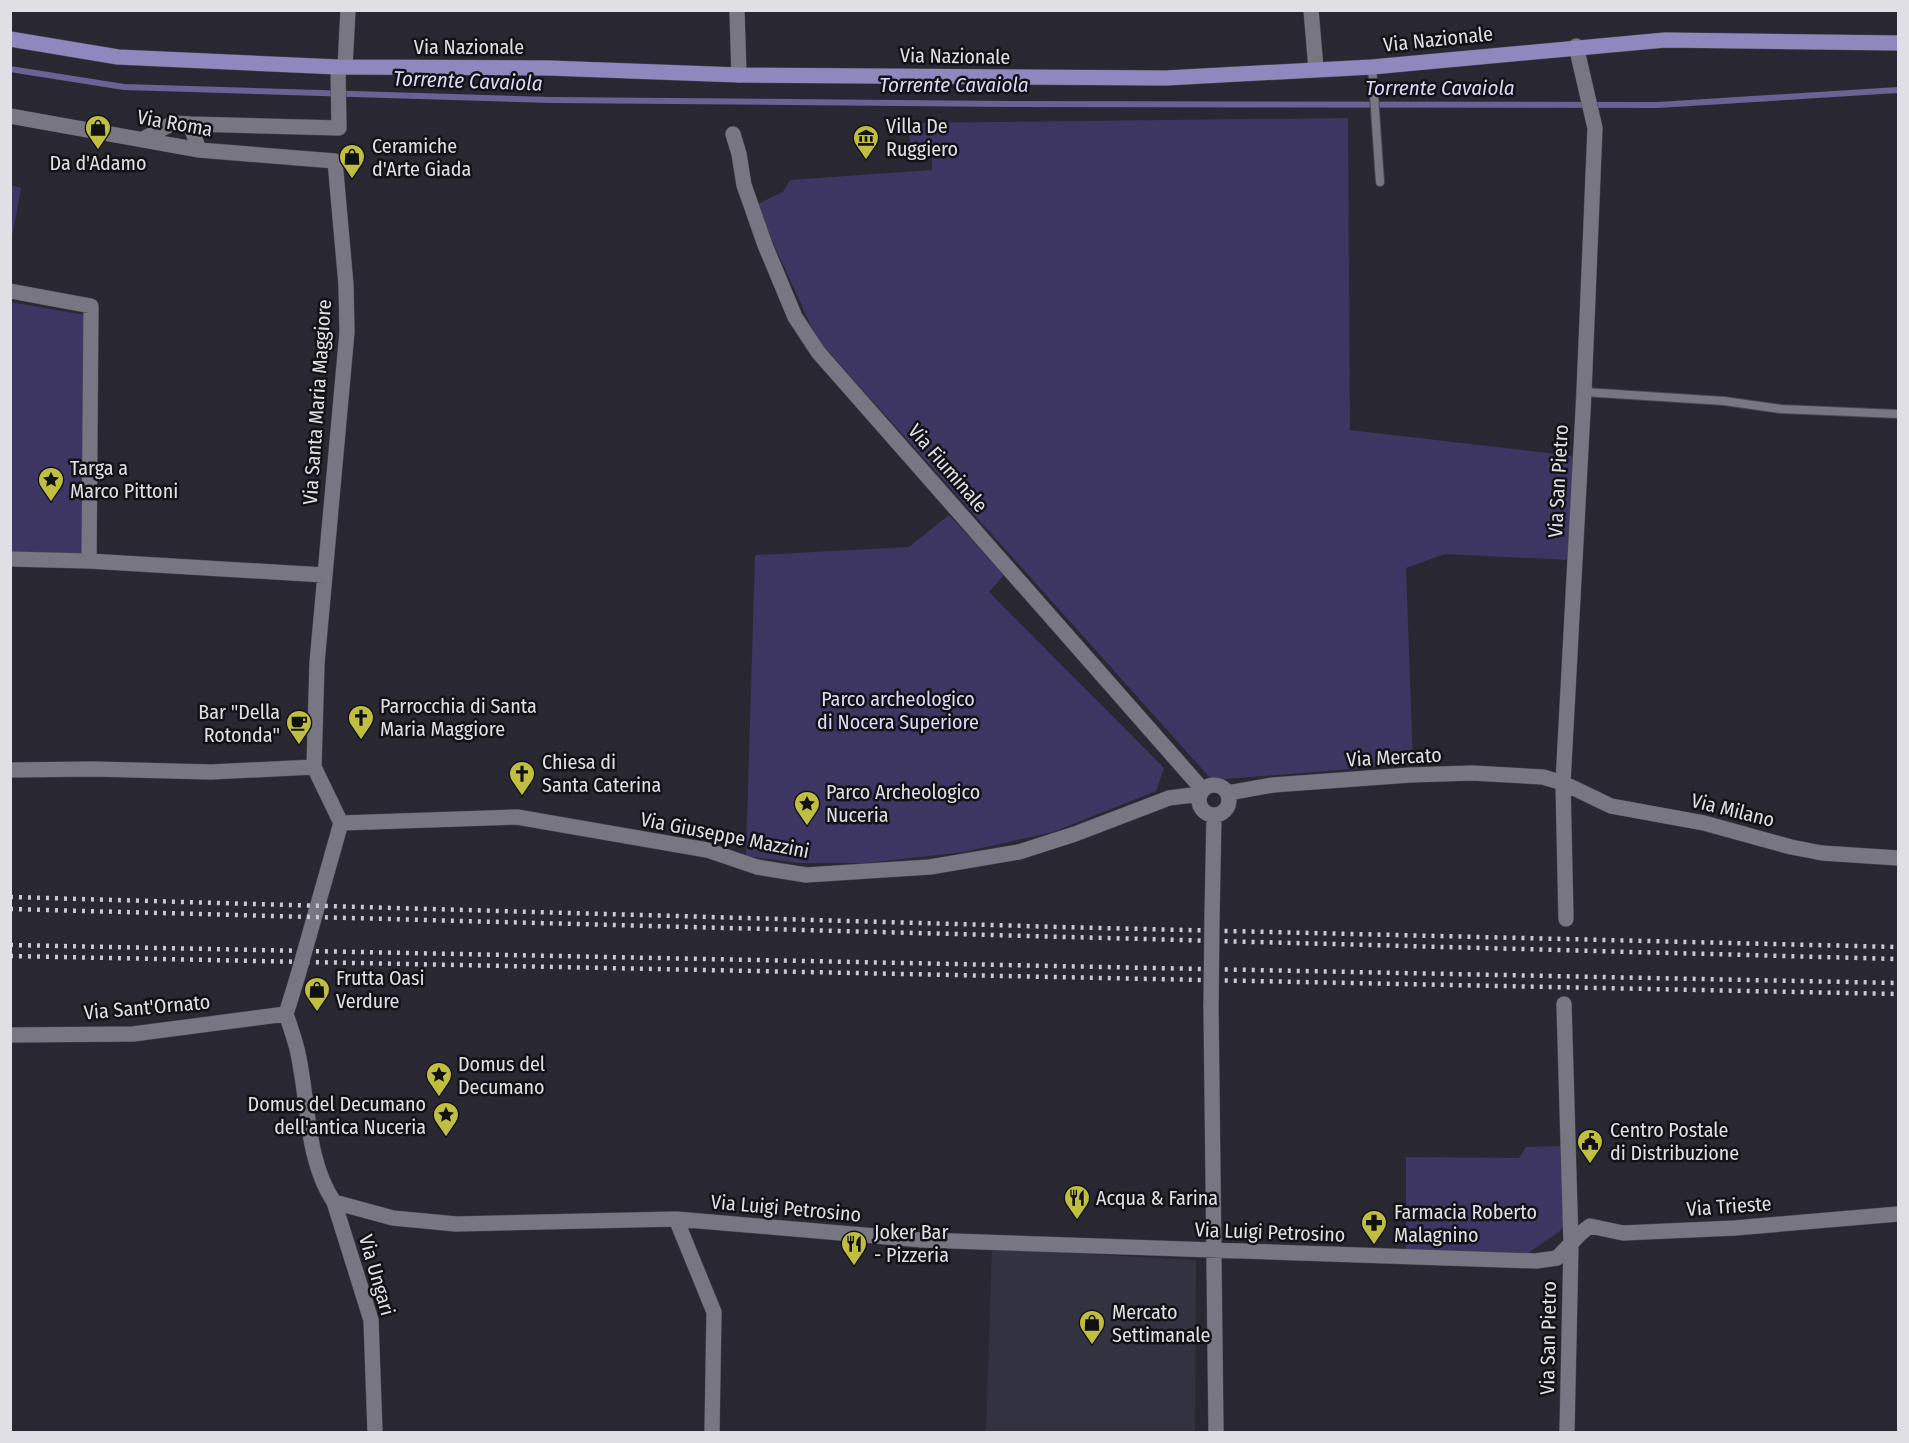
<svg xmlns="http://www.w3.org/2000/svg" width="1909" height="1443" font-family="'Fira Sans Condensed',sans-serif">
<rect width="100%" height="100%" fill="#292832"/>
<path fill="#333241" d="M 992,1249 L 1196,1260 L 1195,1432 L 986,1432 Z"/>
<path fill="#3d3662" d="M 1348,118 L 1350,430 L 1581,457 L 1569,560 L 1445,554 L 1406,568 L 1413,764 L 1212,780 L 817,339 L 756,205 L 783,192 L 790,180 L 932,170 L 932,155 L 912,152 L 907,123 Z
M 11,185 L 21,188 L 11,243 L 10,185 Z
M 10,302 L 85,315 L 83,553 L 11,554 Z
M 949,515 L 1004,575 L 989,592 L 1164,768 L 1156,791 L 1053,832 L 964,852 L 866,863 L 800,863 L 746,856 L 755,555 L 909,547 Z
M 1559,1146 L 1564,1153 L 1566,1223 L 1560,1231 L 1528,1253 L 1510,1256 L 1406,1253 L 1406,1157 L 1519,1158 L 1526,1147 Z"/>
<g fill="none" stroke-linecap="round" stroke-linejoin="round">
<path stroke="#686295" stroke-width="6" d="M 10,69 L 124,87 L 550,100 L 1008,104 L 1658,105 L 1898,90"/>
<defs>
<path id="lane" d="M 1372,67 L 1380,182
M 1584,392 L 1724,401 L 1781,409 L 1898,414"/>
<path id="street" d="M 737,10 L 739,75
M 1311,10 L 1316,69
M 345,67 L 348,10
M 10,116 L 199,150 L 335,161 L 346,285 L 347,332 L 317,663 L 314,767 L 341,823 L 309,936
M 733,134 L 739,154 L 744,185 L 765,245 L 795,317 L 818,352 L 1203,790
M 143,139 L 173,123 L 190,124
M 199,150 L 190,124 L 339,128 L 338,67
M 10,291 L 91,306 L 89,561 L 10,559
M 89,561 L 324,575
M 10,770 L 94,769 L 211,772 L 314,767
M1199 800a15 15 0 1 1 30 0a15 15 0 1 1-30 0Z
M 1228,793 L 1273,785 L 1410,775 L 1472,773 L 1543,777 L 1563,783 L 1611,806 L 1704,823 L 1791,847 L 1822,853 L 1898,858
M 341,823 L 517,817 L 707,850 L 757,867 L 806,875 L 930,867 L 1019,852 L 1075,834 L 1169,798 L 1200,794
M 1212,918 L 1214,815
M 1566,919 L 1563,783 L 1584,392 L 1595,128 L 1576,46
M 1564,1004 L 1571,1245 L 1567,1432
M 1211,1006 L 1216,1432
M 286,1014 C 290,1026 294,1037 297,1049 C 309,1099 305,1159 334,1202 L 393,1218 L 456,1224 L 676,1219 L 922,1240 L 1536,1261 L 1557,1258 L 1581,1233 L 1590,1226 L 1623,1233 L 1735,1228 L 1898,1214
M 286,1014 L 298,975
M 10,1035 L 133,1034 L 286,1014
M 334,1202 L 371,1320 L 375,1432
M 676,1219 L 714,1312 L 712,1432"/>
<path id="primary" d="M 10,39 L 118,57 L 338,67 L 549,68 L 739,75 L 1166,78 L 1372,67 L 1665,40 L 1898,43"/>
</defs>
<use href="#lane" stroke="#48474f" stroke-width="10"/>
<use href="#street" stroke="#48474f" stroke-width="16"/>
<use href="#primary" stroke="#48474f" stroke-width="16"/>
<use href="#lane" stroke="#777682" stroke-width="8"/>
<use href="#street" stroke="#777682" stroke-width="15"/>
<use href="#primary" stroke="#8f88be" stroke-width="15"/>
<path stroke="#cac9d1" stroke-width="4.5" stroke-dasharray="3 6" stroke-linecap="butt" d="M 10,897 L 1060,927 L 1898,947
M 10,909 L 1898,959
M 10,945 L 1898,983
M 10,956 L 1898,994"/>
<defs>
<path id="street-bridge" d="M 298,975 L 309,936
M 1211,1006 L 1212,918"/>
</defs>
<use href="#street-bridge" stroke="#48474f" stroke-width="16" stroke-linecap="butt"/>
<use href="#street-bridge" stroke="#777682" stroke-width="15"/>
</g>
<defs>
<symbol id="shop-pin" viewBox="-11 -11 22 30"><path d="M0 17L-7.5 6A9.5 9.5 0 1 1 7.5 6Z" fill="#bfbe41" stroke="#121216"/><path d="M-5-2.5h2.3a2.7 3.5 0 0 1 5.4 0H5L5.5 6h-11ZM-1.5-2.5h3a1.5 2.3 0 0 0-3 0Z" fill="#111"/></symbol>
<symbol id="museum-pin" viewBox="-11 -11 22 30"><path d="M0 17L-7.5 6A9.5 9.5 0 1 1 7.5 6Z" fill="#bfbe41" stroke="#121216"/><path d="M0-6L6-3V-2H-6V-3ZM-5-1h2V3h-2ZM-1-1h2V3h-2ZM3-1h2V3H3ZM-6 4H6V6H-6Z" fill="#111"/></symbol>
<symbol id="sight-pin" viewBox="-11 -11 22 30"><path d="M0 17L-7.5 6A9.5 9.5 0 1 1 7.5 6Z" fill="#bfbe41" stroke="#121216"/><path d="M0-6L1.8-2.2L6-1.7L2.9 1.2L3.7 5.4L0 3.3L-3.7 5.4L-2.9 1.2L-6-1.7L-1.8-2.2Z" fill="#111"/></symbol>
<symbol id="church-pin" viewBox="-11 -11 22 30"><path d="M0 17L-7.5 6A9.5 9.5 0 1 1 7.5 6Z" fill="#bfbe41" stroke="#121216"/><path d="M-1.2-6h2.4v3.5h3.3v2.4h-3.3V6h-2.4V-.1h-3.3v-2.4h3.3Z" fill="#111"/></symbol>
<symbol id="cafe-pin" viewBox="-11 -11 22 30"><path d="M0 17L-7.5 6A9.5 9.5 0 1 1 7.5 6Z" fill="#bfbe41" stroke="#121216"/><path d="M-5.5-4.5H6V0H3Q3 3.5 0 3.5H-2.5Q-5.5 3.5-5.5 0ZM3-3.2v2h1.7v-2ZM-6 4.5H4V6H-6Z" fill="#111"/></symbol>
<symbol id="civic-pin" viewBox="-11 -11 22 30"><path d="M0 17L-7.5 6A9.5 9.5 0 1 1 7.5 6Z" fill="#bfbe41" stroke="#121216"/><path d="M-.6-6.5H3V-4.5H.6V-3L4-1V1h2V6H-6V1h2V-1L-.6-3ZM-1.2 2.5V6h2.4V2.5Z" fill="#111"/></symbol>
<symbol id="restaurant-pin" viewBox="-11 -11 22 30"><path d="M0 17L-7.5 6A9.5 9.5 0 1 1 7.5 6Z" fill="#bfbe41" stroke="#121216"/><path d="M-5-6h1v4h1v-4h1v4h1v-4h1v5L-1.5 .5V6h-2V.5L-5-1ZM5-6V6H3V1.5H1.5Q1.5-4 5-6Z" fill="#111"/></symbol>
<symbol id="pharmacy-pin" viewBox="-11 -11 22 30"><path d="M0 17L-7.5 6A9.5 9.5 0 1 1 7.5 6Z" fill="#bfbe41" stroke="#121216"/><path d="M-2-6h4v4h4v4h-4v4h-4v-4h-4v-4h4Z" fill="#111"/></symbol>
</defs>
<g fill-rule="evenodd">
<use href="#shop-pin" x="83" y="113" width="30" height="40"/>
<use href="#museum-pin" x="851" y="123" width="30" height="40"/>
<use href="#shop-pin" x="337" y="142" width="30" height="40"/>
<use href="#sight-pin" x="36" y="465" width="30" height="40"/>
<use href="#church-pin" x="346" y="703" width="30" height="40"/>
<use href="#cafe-pin" x="284" y="708" width="30" height="40"/>
<use href="#church-pin" x="507" y="759" width="30" height="40"/>
<use href="#sight-pin" x="792" y="789" width="30" height="40"/>
<use href="#shop-pin" x="302" y="975" width="30" height="40"/>
<use href="#sight-pin" x="424" y="1060" width="30" height="40"/>
<use href="#sight-pin" x="431" y="1100" width="30" height="40"/>
<use href="#civic-pin" x="1575" y="1127" width="30" height="40"/>
<use href="#restaurant-pin" x="1062" y="1183" width="30" height="40"/>
<use href="#pharmacy-pin" x="1359" y="1208" width="30" height="40"/>
<use href="#restaurant-pin" x="839" y="1229" width="30" height="40"/>
<use href="#shop-pin" x="1077" y="1308" width="30" height="40"/>
</g>
<g text-anchor="middle" stroke-width="5" stroke-linejoin="round" paint-order="stroke">
<g font-size="20" fill="#e0dfe6" stroke="#121216">
<text transform="translate(1438 39) rotate(-6)" y="7">Via Nazionale</text>
<text x="469" y="54">Via Nazionale</text>
<text transform="translate(955 56) rotate(1)" y="7">Via Nazionale</text>
<text transform="translate(175 123) rotate(10)" y="7">Via Roma</text>
<text transform="translate(317 402) rotate(-86)" y="7">Via Santa Maria Maggiore</text>
<text transform="translate(948 468) rotate(49)" y="7">Via Fiuminale</text>
<text transform="translate(1558 481) rotate(-87)" y="7">Via San Pietro</text>
<text transform="translate(1394 757) rotate(-3)" y="7">Via Mercato</text>
<text transform="translate(1733 810) rotate(14)" y="7">Via Milano</text>
<text transform="translate(725 835) rotate(11)" y="7">Via Giuseppe Mazzini</text>
<text transform="translate(147 1007) rotate(-5)" y="7">Via Sant'Ornato</text>
<text transform="translate(1729 1206) rotate(-4)" y="7">Via Trieste</text>
<text transform="translate(786 1208) rotate(5)" y="7">Via Luigi Petrosino</text>
<text transform="translate(1270 1232) rotate(2)" y="7">Via Luigi Petrosino</text>
<text transform="translate(377 1275) rotate(74)" y="7">Via Ungari</text>
<text transform="translate(1548 1338) rotate(-89)" y="7">Via San Pietro</text>
</g>
<g font-size="20" fill="#e0dfe6" stroke="#121216" text-anchor="start">
<text x="886" y="133">Villa De<tspan x="886" dy="23">Ruggiero</tspan></text>
<text x="372" y="153">Ceramiche<tspan x="372" dy="23">d'Arte Giada</tspan></text>
<text x="98" y="170" text-anchor="middle">Da d'Adamo</text>
<text x="70" y="475">Targa a<tspan x="70" dy="23">Marco Pittoni</tspan></text>
<text x="380" y="713">Parrocchia di Santa<tspan x="380" dy="23">Maria Maggiore</tspan></text>
<text x="280" y="719" text-anchor="end">Bar "Della<tspan x="280" dy="23">Rotonda"</tspan></text>
<text x="542" y="769">Chiesa di<tspan x="542" dy="23">Santa Caterina</tspan></text>
<text x="826" y="799">Parco Archeologico<tspan x="826" dy="23">Nuceria</tspan></text>
<text x="336" y="985">Frutta Oasi<tspan x="336" dy="23">Verdure</tspan></text>
<text x="458" y="1071">Domus del<tspan x="458" dy="23">Decumano</tspan></text>
<text x="426" y="1111" text-anchor="end">Domus del Decumano<tspan x="426" dy="23">dell'antica Nuceria</tspan></text>
<text x="1610" y="1137">Centro Postale<tspan x="1610" dy="23">di Distribuzione</tspan></text>
<text x="1096" y="1205">Acqua &amp; Farina</text>
<text x="1394" y="1219">Farmacia Roberto<tspan x="1394" dy="23">Malagnino</tspan></text>
<text x="874" y="1239">Joker Bar<tspan x="874" dy="23">- Pizzeria</tspan></text>
<text x="1112" y="1319">Mercato<tspan x="1112" dy="23">Settimanale</tspan></text>
</g>
<g font-size="20" fill="#dddbfb" stroke="#121216">
<text x="898" y="706">Parco archeologico<tspan x="898" dy="23">di Nocera Superiore</tspan></text>
</g>
<g font-size="21" font-style="italic" fill="#dad7f7" stroke="#121216">
<text transform="translate(468 81) rotate(2)" y="7">Torrente Cavaiola</text>
<text x="954" y="92">Torrente Cavaiola</text>
<text x="1440" y="95">Torrente Cavaiola</text>
</g>
</g>
<rect width="1909" height="1443" fill="none" stroke="#e0dfe6" stroke-width="24"/>
</svg>
